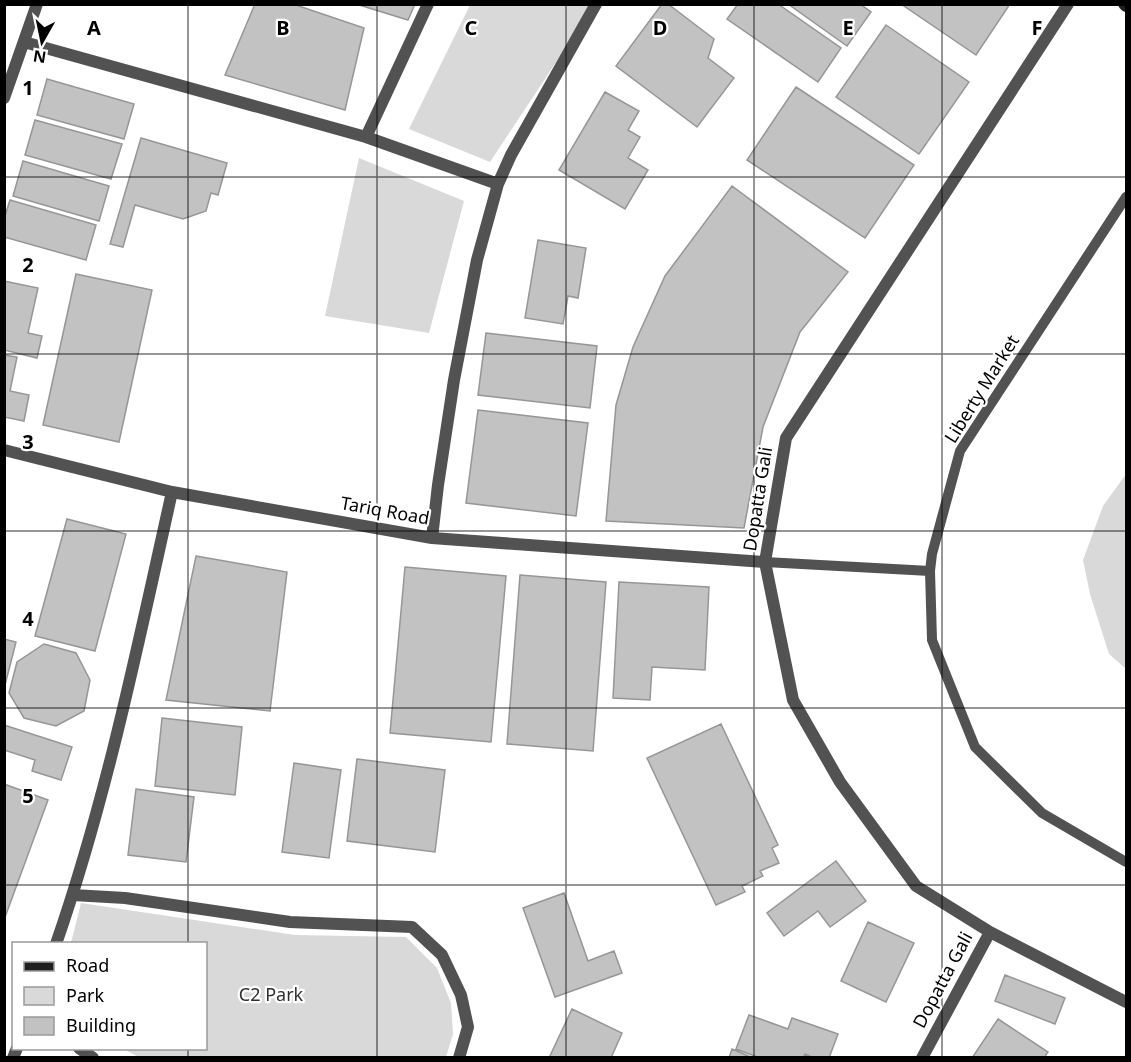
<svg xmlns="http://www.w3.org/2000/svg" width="1131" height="1062" font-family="'Noto Sans',sans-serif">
<rect width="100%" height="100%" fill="#fff"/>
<path fill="#d9d9d9" d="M 470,5 L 594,5 L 490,162 L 409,129 Z
M 359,158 L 464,201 L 429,333 L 325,316 Z
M 1126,474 L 1126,669 L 1109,654 L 1090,594 L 1083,560 L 1103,506 Z
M 81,903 L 295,935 L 406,937 L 437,968 L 451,1003 L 453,1034 L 446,1057 L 138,1057 L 124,1049 L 206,1048 L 206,944 L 71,943 Z"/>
<path fill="#c2c2c2" stroke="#969696" stroke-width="1.5" d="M 255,4 L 293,4 L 364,28 L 345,110 L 225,75 Z
M 356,4 L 415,4 L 408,20 Z
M 662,4 L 668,4 L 714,39 L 708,58 L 734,78 L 697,127 L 616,66 Z
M 738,4 L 778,4 L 841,48 L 818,82 L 727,19 Z
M 788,4 L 860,4 L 871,12 L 847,46 Z
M 901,4 L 1010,4 L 976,55 Z
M 886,25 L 969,82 L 919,154 L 836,97 Z
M 47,79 L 134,104 L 124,139 L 37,115 Z
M 796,87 L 914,165 L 865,238 L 747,160 Z
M 605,92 L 639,111 L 628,130 L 640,137 L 628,158 L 648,170 L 625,209 L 559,170 Z
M 35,120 L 122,144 L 111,179 L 25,155 Z
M 141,138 L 227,163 L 218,195 L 211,193 L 206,211 L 183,219 L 135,205 L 123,247 L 110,244 Z
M 23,161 L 109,186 L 99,221 L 13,196 Z
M 732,186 L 848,272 L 800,332 L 763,427 L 744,528 L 606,521 L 616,405 L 633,347 L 665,276 Z
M 10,200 L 96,225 L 86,260 L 4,237 L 4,219 Z
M 538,240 L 586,248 L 578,298 L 568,296 L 563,324 L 525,318 Z
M 76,274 L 152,290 L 119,442 L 43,425 Z
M 4,281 L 38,288 L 28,333 L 42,336 L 37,358 L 4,350 Z
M 486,333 L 597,346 L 590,408 L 478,395 Z
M 4,355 L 17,357 L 10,391 L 29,395 L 24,421 L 4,417 Z
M 478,410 L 588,423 L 576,516 L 466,503 Z
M 67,519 L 126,534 L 95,651 L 35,636 Z
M 196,556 L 287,572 L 270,711 L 166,700 Z
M 405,567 L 506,576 L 491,742 L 390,733 Z
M 520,575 L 606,582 L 593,751 L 507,744 Z
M 619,582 L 709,587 L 705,670 L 652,667 L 650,700 L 613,698 Z
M 4,639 L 16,642 L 4,689 Z
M 44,644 L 76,653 L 90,680 L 84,711 L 56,726 L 24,718 L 9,693 L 17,662 Z
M 162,718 L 242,727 L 235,795 L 155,786 Z
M 721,724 L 778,845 L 772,848 L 779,863 L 760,871 L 763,876 L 742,886 L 745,892 L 716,905 L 647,758 Z
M 4,725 L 72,747 L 61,780 L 32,771 L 35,760 L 4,750 Z
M 357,759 L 445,770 L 435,852 L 347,841 Z
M 294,763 L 341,770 L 329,858 L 282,852 Z
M 4,784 L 48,800 L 4,920 Z
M 136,789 L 194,797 L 186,862 L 128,855 Z
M 836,861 L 866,901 L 830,927 L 818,911 L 784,936 L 767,913 Z
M 564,893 L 588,961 L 614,951 L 622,973 L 555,997 L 523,908 Z
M 868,922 L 914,943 L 886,1002 L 841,981 Z
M 1005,975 L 1065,998 L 1055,1024 L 995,1001 Z
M 572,1009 L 622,1033 L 611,1058 L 549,1058 Z
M 749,1015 L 788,1029 L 792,1018 L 838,1034 L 829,1058 L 814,1058 L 805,1054 L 803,1058 L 760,1058 L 736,1049 Z
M 998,1019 L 1048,1052 L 1044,1058 L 972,1058 Z
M 732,1049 L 753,1058 L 729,1058 Z"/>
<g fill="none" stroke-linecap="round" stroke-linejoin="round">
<path stroke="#525252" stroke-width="10" d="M 1126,197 L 960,451 L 932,554 L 930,571 L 932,640 L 975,747 L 1042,813 L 1126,862
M 765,562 L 930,571"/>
<path stroke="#525252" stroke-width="12" d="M 24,42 L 366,137 L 498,184
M 4,98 L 37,4
M 366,137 L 428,4
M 4,450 L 172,492 L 432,538 L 765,562
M 432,538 L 438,485 L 454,380 L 477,260 L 498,184 L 511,155 L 596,4
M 73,895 L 125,898 L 290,922 L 412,927 L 442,955 L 461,995 L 468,1027 L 459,1058
M 990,932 L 1126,1002
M 56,944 C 107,797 138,644 172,492
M 79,1048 L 93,1058
M 13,1058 L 17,1048
M 922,1058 L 990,932 L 916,886 L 840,782 L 793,700 L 765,562 L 786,438 L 1068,4"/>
<path stroke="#1f1f1f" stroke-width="12" d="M 1124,4 L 1126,6"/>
</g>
<path fill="none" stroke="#000" stroke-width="1.5" stroke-opacity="0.55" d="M 188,4 L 188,944M 377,4 L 377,1058M 566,4 L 566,1058M 754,4 L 754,1058M 942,4 L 942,1058M 4,177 L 1126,177M 4,354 L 1126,354M 4,531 L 1126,531M 4,708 L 1126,708M 4,885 L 1126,885M 188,1048 L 188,1058"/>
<g text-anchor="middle" stroke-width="4.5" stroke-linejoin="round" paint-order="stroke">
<g font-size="18" fill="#000" stroke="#fff">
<text transform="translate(982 389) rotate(-58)" y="6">Liberty Market</text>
<text transform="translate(758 499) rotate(-81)" y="6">Dopatta Gali</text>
<text transform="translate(385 511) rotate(10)" y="6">Tariq Road</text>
<text transform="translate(943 980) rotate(-62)" y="6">Dopatta Gali</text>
</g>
<g font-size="18" fill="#303030" stroke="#fff">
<text x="271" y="1001">C2 Park</text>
</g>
</g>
<g font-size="20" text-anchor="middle" font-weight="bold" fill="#000" stroke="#fff" stroke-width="4.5" stroke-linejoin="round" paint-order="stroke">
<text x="94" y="35">A</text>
<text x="283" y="35">B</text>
<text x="471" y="35">C</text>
<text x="660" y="35">D</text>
<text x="848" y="35">E</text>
<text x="1037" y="35">F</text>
<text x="28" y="95">1</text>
<text x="28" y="272">2</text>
<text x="28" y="449">3</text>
<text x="28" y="626">4</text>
<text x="28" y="803">5</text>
</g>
<rect width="1131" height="1062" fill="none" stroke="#000000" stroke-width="12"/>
<rect x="12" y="942" width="195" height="108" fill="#ffffff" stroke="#999999" stroke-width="1.5"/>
<rect x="24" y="962" width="30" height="9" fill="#1f1f1f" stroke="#999999" stroke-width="1.5"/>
<text x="66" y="972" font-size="18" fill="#000000">Road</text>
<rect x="24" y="987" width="30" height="18" fill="#d9d9d9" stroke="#999999" stroke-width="1.5"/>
<text x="66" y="1002" font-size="18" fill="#000000">Park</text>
<rect x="24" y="1017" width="30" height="18" fill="#c2c2c2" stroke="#999999" stroke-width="1.5"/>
<text x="66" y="1032" font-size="18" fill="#000000">Building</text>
<g transform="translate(42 42) rotate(189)" stroke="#ffffff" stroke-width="4.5" paint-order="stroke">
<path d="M0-4.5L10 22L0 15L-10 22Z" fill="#000000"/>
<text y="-9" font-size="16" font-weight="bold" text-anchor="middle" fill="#000000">N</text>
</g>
</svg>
